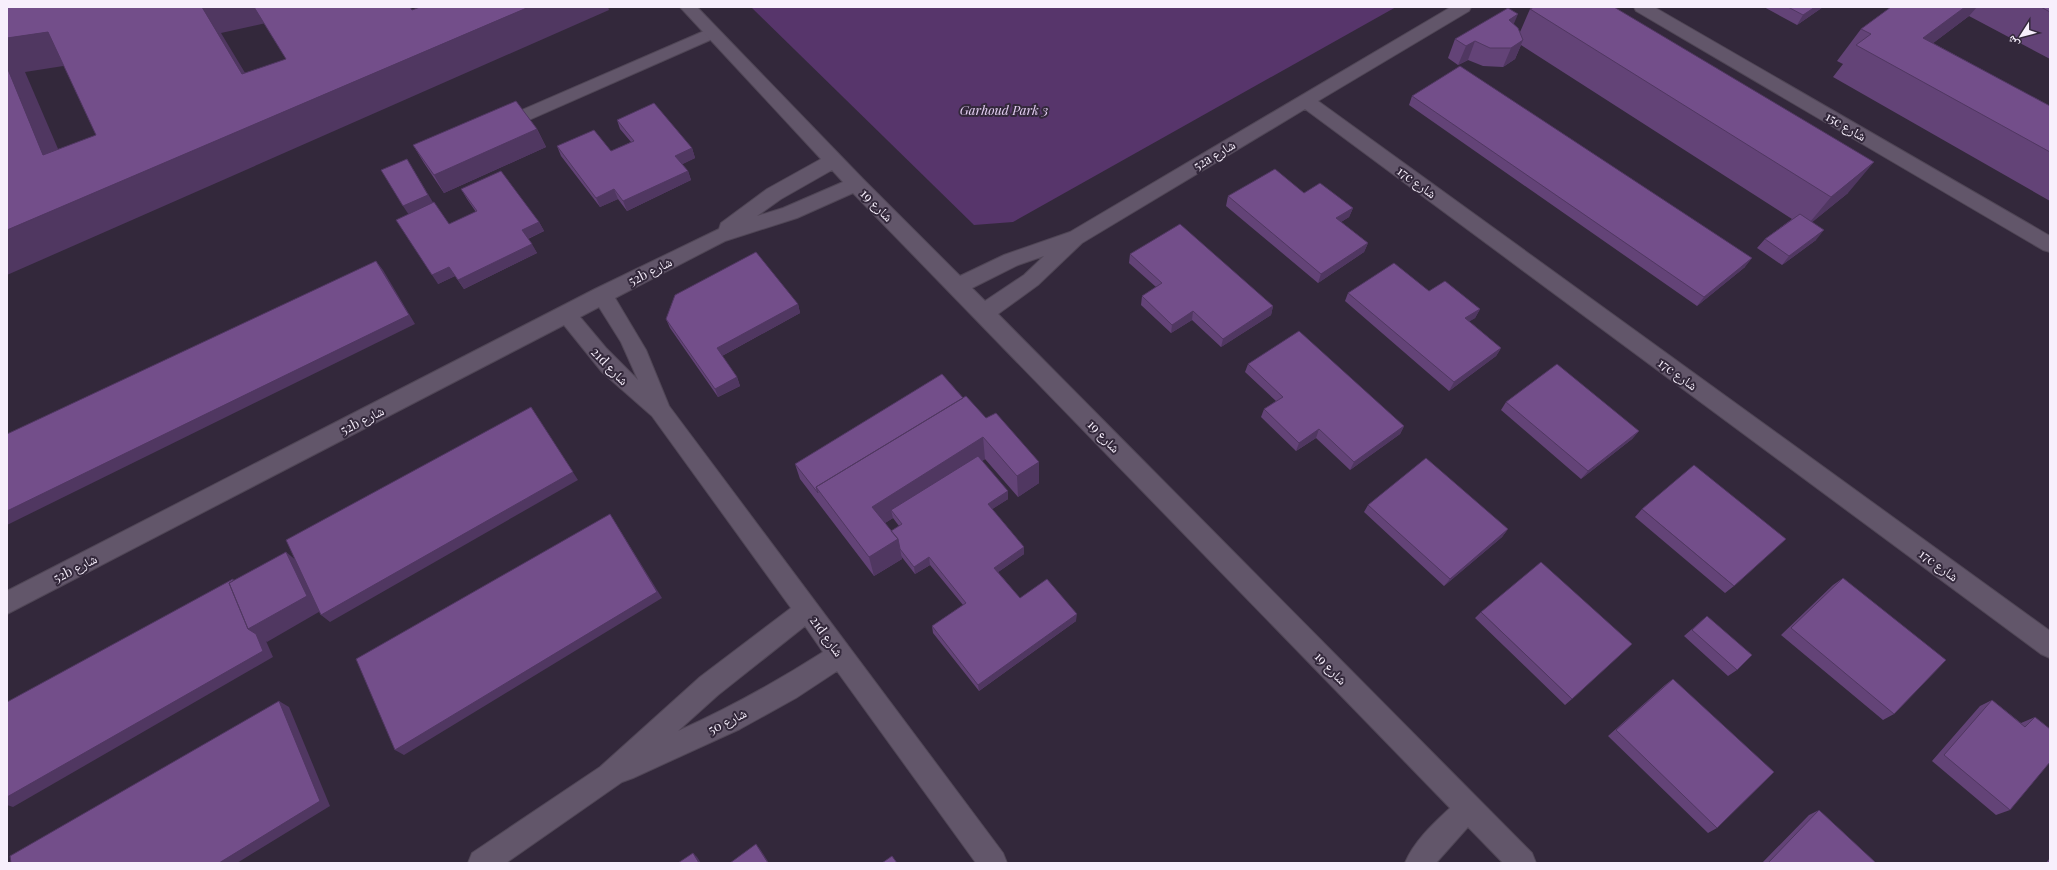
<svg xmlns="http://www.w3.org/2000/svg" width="2057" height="870" font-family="'Playfair Display','Noto Naskh Arabic',serif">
<rect width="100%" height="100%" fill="#33283b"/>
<path fill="#57356b" d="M 751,7 L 1396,7 L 1013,222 L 974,225 Z"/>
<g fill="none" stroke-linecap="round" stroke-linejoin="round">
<defs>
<path id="lane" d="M 711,28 L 717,29 L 719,33 L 717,37 L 504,131 L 498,133 L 492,131 L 489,127 L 492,123 Z"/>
<path id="street" d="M 680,7 L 697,7 L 863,179 L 960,276 L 1004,255 L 1070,232 L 1451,7 L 1471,7 L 1469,11 L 1318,101 L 2050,631 L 2050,658 L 2041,654 L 1305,109 L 1082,243 L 1038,285 L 998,314 L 1532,853 L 1536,863 L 1503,863 L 1468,827 L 1436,863 L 1405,863 C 1414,841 1433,824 1450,808 L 853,193 L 797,218 L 725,241 L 615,298 L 646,350 L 669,406 L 1003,853 L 1007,863 L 976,863 L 837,671 L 796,698 L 740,729 L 633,778 L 622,782 L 506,863 L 468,863 L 472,853 L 600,767 L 700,677 L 791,608 L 652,416 L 602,372 L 564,325 L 7,614 L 7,591 L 595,289 L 719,229 L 721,223 L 767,189 L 821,159 ZM 832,170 L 843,182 L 783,208 L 757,216 L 781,199 ZM 1044,256 L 1024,275 L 985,301 L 972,288 L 1018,265 ZM 599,307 L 621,342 L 638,380 L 606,348 L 580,317 ZM 805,626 L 823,652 C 776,682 729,708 678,731 L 718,695 Z
M 1634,7 L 1654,7 L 2050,236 L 2050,252 L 2043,250 L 1636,11 Z"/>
</defs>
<use href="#lane" stroke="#504656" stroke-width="2"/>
<use href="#street" stroke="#504656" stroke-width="2"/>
<use href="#lane" fill="#62566a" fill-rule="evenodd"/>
<use href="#street" fill="#62566a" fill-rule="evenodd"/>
</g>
<path fill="#634377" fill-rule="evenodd" d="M 1764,7 L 1823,7 L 1797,25 Z
M 1891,7 L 2050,7 L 2050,59 L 1969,16 L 1933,43 L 2050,106 L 2050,201 L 1833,77 L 1843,64 L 1837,61 L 1861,29 Z
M 1530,9 L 1848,193 L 1812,222 L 1816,240 L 1782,265 L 1757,248 L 1765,239 L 1792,219 L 1521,45 L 1515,59 L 1503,67 L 1483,66 L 1468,60 L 1458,65 L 1448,58 L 1455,39 L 1514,25 L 1520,32 Z
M 1412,96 L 1745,267 L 1697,306 L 1409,105 Z
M 617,120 L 692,148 L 695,158 L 682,164 L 688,171 L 691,180 L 627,211 L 618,199 L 600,207 L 561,156 L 557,146 L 611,151 L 631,142 L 620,129 Z
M 537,129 L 546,147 L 444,193 L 424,163 L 413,145 Z
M 461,189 L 539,222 L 544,231 L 528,239 L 537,253 L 464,289 L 455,276 L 438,284 L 433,203 L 449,224 L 476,212 L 467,199 Z
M 1304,193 L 1353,208 L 1349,217 L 1341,222 L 1368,243 L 1364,252 L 1318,283 L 1226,206 L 1228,196 Z
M 1130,254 L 1273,306 L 1271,315 L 1221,347 L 1192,320 L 1171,333 L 1141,305 L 1142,296 L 1156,287 L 1129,263 Z
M 1429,291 L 1480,309 L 1475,318 L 1469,321 L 1501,348 L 1496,356 L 1449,391 L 1345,301 L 1348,293 Z
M 798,304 L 800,313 L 722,356 L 737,377 L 740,386 L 718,397 L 670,328 L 666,319 Z
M 1248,364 L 1404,426 L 1400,434 L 1350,470 L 1316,438 L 1296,451 L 1261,417 L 1264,409 L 1276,401 L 1245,372 Z
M 942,374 L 1039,483 L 1018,497 L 985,459 L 982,461 L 1008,499 L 992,509 L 1024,547 L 1024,554 L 998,572 L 1020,598 L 1076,621 L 979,691 L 933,633 L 932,626 L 963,605 L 930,565 L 915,574 L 901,556 L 902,559 L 874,576 L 800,479 L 795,464 ZM 893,518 L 899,526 L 891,531 L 885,523 Z
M 1506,402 L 1639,431 L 1632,439 L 1581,479 L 1501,410 Z
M 1368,505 L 1508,529 L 1502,537 L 1444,586 L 1364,512 Z
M 1642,509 L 1734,586 L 1725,593 L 1635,517 Z
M 1843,578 L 1894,714 L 1883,720 L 1781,635 L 1833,585 Z
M 1481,612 L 1572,699 L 1565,705 L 1475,618 Z
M 1707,616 L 1737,670 L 1728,676 L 1684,636 Z
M 1673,679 L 1717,828 L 1708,833 L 1608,736 L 1665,685 Z
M 1992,700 L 2021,723 L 2035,717 L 2010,810 L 1996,815 L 1932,761 L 1980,706 Z
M 1819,810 L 1876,863 L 1762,863 L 1809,815 Z
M 2050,858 L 2050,863 L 2046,863 Z"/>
<path fill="#503761" d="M 202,7 L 255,7 L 266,23 L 221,33 L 265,106 L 242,74 Z
M 529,7 L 608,7 L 609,10 L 7,275 L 7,230 Z
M 1815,7 L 1823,7 L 1797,25 L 1803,15 Z
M 1965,7 L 1977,7 L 1969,16 L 1899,69 L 1923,38 Z
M 1518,14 L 1510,33 L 1509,20 Z
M 48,32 L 76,64 L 25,72 L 74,186 L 43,155 L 7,67 L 7,38 Z
M 1523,40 L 1515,59 L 1503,67 L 1511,48 Z
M 1475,41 L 1468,60 L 1458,65 L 1466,46 Z
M 537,129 L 546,147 L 444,193 L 434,175 Z
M 692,148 L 695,158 L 679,166 L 675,156 Z
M 407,159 L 434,204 L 409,215 L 403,206 Z
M 1874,162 L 1848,193 L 1805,228 L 1831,197 Z
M 688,171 L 691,180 L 627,211 L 623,201 Z
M 614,189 L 618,199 L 600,207 L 596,198 Z
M 1353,208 L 1349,217 L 1333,227 L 1336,218 Z
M 539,222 L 544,231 L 527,239 L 522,230 Z
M 1824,230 L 1816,240 L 1782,265 L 1789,256 Z
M 1368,243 L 1364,252 L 1318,283 L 1321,274 Z
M 532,244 L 537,253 L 464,289 L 458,280 Z
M 1752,258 L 1745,267 L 1697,306 L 1704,297 Z
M 376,261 L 383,270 L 415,324 L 7,525 L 7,511 Z
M 449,267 L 455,276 L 438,284 L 432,275 Z
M 798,304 L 800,313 L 720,357 L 717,348 Z
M 1273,306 L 1271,315 L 1221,347 L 1223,339 Z
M 1480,309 L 1475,318 L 1461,327 L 1465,318 Z
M 1193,311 L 1192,320 L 1171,333 L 1172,325 Z
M 1501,348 L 1496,356 L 1449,391 L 1454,382 Z
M 737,377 L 740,386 L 718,397 L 715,389 Z
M 531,407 L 578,480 L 330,622 L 321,615 Z
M 1404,426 L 1400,434 L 1350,470 L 1354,462 Z
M 1319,429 L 1316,438 L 1296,451 L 1299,443 Z
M 1639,431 L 1632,439 L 1581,479 L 1588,471 Z
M 983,437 L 985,459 L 896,516 L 891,510 L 893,518 L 877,528 L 872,507 Z
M 1039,462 L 1039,483 L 1018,497 L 1017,476 Z
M 1008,491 L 1008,499 L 988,512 L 988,504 Z
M 610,514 L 662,598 L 404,755 L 395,750 Z
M 1508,529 L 1502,537 L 1444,586 L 1450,579 Z
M 898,539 L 902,559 L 874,576 L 869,557 Z
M 1024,547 L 1024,554 L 994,575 L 994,568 Z
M 286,552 L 303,566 L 324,609 L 267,642 L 266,641 L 273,657 L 13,807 L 7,805 L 7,797 L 248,629 L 233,579 L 242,586 Z
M 929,557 L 930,565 L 915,574 L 914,567 Z
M 1077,614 L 1076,621 L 979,691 L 978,685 Z
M 279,701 L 289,707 L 330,806 L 237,863 L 219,863 Z
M 756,844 L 760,849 L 769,863 L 768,863 Z
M 693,853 L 697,857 L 701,863 L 699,863 Z"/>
<path fill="#734e8a" stroke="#503761" d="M 7,7 L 202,7 L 242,74 L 286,59 L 254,7 L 410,7 L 412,10 L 420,7 L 529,7 L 7,230 L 7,67 L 43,155 L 96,135 L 48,32 L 7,38 Z
M 1534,7 L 1614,7 L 1874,162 L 1831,197 L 1530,9 Z
M 1788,7 L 1815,7 L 1803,15 Z
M 1891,7 L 1965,7 L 1923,38 L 2050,106 L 2050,152 L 1856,45 L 1871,34 L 1861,29 Z
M 2041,7 L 2050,7 L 2050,12 Z
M 1508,8 L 1518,14 L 1509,20 L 1518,28 L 1523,40 L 1511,48 L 1490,48 L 1475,41 L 1466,46 L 1455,39 Z
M 1460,66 L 1752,258 L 1704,297 L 1412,96 Z
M 516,101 L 537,129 L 434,175 L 413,145 Z
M 654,103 L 692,148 L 675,156 L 688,171 L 623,201 L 614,189 L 596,198 L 557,146 L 594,130 L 611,151 L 634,141 L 617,120 Z
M 407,159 L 428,195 L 403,206 L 381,170 Z
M 1275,169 L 1304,193 L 1320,183 L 1353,208 L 1336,218 L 1368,243 L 1321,274 L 1228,196 Z
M 501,171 L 539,222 L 522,230 L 532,244 L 458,280 L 449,267 L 432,275 L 396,220 L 434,202 L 449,224 L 477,211 L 461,189 Z
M 1800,214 L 1824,230 L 1789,256 L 1765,239 Z
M 1180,224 L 1273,306 L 1223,339 L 1193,311 L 1172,325 L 1142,296 L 1162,283 L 1130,254 Z
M 756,252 L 798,304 L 717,348 L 737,377 L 715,389 L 666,319 L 675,295 Z
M 376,261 L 409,315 L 7,511 L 7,434 Z
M 1394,263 L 1429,291 L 1445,281 L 1480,309 L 1465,318 L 1501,348 L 1454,382 L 1348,293 Z
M 1299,331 L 1404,426 L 1354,462 L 1319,429 L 1299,443 L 1264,409 L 1283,397 L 1248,364 Z
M 1557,364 L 1639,431 L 1588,471 L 1506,402 Z
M 942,374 L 963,398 L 816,487 L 818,493 L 795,464 Z
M 966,396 L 986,418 L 996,413 L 1039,462 L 1017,476 L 983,437 L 872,507 L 898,539 L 869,557 L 816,487 Z
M 531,407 L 573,472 L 321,615 L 286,540 Z
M 978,456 L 1008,491 L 988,504 L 1024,547 L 994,568 L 1020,598 L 1047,579 L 1077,614 L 978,685 L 932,626 L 966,603 L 929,557 L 914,567 L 900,549 L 898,539 L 891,531 L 902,524 L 891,510 Z
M 1426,458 L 1508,529 L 1450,579 L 1368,505 Z
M 1694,465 L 1786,539 L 1734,586 L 1642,509 Z
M 610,514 L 657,592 L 395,750 L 356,659 Z
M 286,552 L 307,596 L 248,629 L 229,583 Z
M 1541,562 L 1632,644 L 1572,699 L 1481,612 Z
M 1843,578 L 1946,660 L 1894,714 L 1791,628 Z
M 233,579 L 233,581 L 229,583 L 248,629 L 256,634 L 263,651 L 7,797 L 7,702 Z
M 1707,616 L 1752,655 L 1737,670 L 1692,630 Z
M 1673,679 L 1774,772 L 1717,828 L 1616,730 Z
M 1992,700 L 2025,727 L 2035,717 L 2050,729 L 2050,762 L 2010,810 L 1944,755 Z
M 279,701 L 320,801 L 219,863 L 11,863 L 10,856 Z
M 1819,810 L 1876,863 L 1768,863 Z
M 756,844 L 768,863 L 730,863 Z
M 693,853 L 699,863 L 678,863 Z
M 892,856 L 897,863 L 882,863 Z"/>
<g text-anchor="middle" stroke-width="4" stroke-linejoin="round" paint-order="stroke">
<g font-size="13" font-style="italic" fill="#e5d0f3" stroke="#33283b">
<text x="1004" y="115">Garhoud Park 3</text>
</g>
<g font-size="13" fill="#f7effc" stroke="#33283b">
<text transform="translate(1846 126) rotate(30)" y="5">15c شارع</text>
<text transform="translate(1214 155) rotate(-31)" y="5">52a شارع</text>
<text transform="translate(1417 182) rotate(36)" y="5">17c شارع</text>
<text transform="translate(877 205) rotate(45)" y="5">شارع 19</text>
<text transform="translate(650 271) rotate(-27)" y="5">52b شارع</text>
<text transform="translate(610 366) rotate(46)" y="5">21d شارع</text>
<text transform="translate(1678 374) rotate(36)" y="5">17c شارع</text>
<text transform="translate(362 420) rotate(-27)" y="5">52b شارع</text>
<text transform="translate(1104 436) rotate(46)" y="5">شارع 19</text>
<text transform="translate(1939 565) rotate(36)" y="5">17c شارع</text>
<text transform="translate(75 568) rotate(-27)" y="5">52b شارع</text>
<text transform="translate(827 636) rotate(54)" y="5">21d شارع</text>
<text transform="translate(1331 668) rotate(46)" y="5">شارع 19</text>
<text transform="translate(727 721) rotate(-27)" y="5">شارع 50</text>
</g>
</g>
<rect width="2057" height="870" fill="none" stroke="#f7effc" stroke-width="16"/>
<g transform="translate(2021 36) rotate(234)" stroke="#33283b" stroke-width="3" paint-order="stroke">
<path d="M0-3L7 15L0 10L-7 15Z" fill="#f7effc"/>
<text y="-6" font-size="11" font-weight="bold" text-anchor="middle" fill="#f7effc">ش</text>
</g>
</svg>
